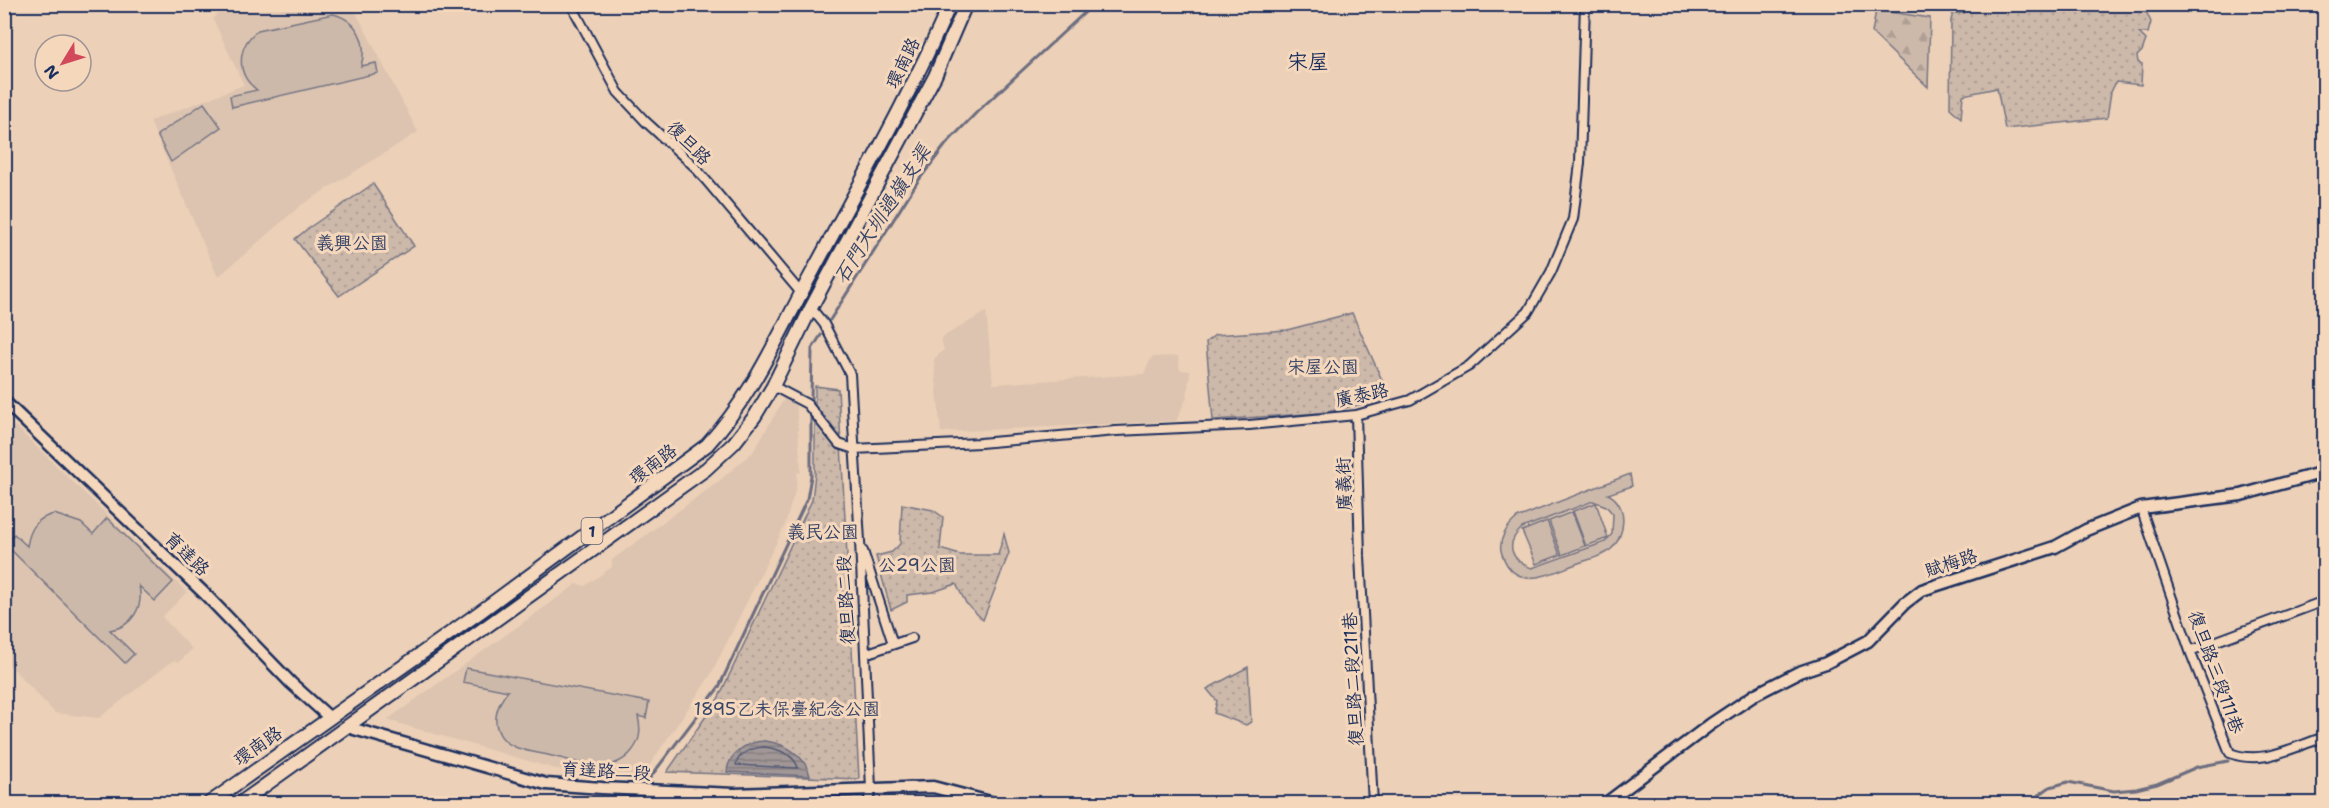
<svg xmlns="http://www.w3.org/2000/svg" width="2329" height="808" font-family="'Shantell Sans','LXGW WenKai TC',sans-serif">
<defs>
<pattern id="green-dots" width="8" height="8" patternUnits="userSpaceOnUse" patternTransform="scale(1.5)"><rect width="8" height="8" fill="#cdb9aa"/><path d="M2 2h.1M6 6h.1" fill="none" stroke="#af9f95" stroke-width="1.8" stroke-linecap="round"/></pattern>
<pattern id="forest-firs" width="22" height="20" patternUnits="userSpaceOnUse" patternTransform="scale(1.5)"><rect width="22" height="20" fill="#cdb9aa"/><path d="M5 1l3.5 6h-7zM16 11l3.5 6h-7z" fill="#af9f95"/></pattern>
<pattern id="water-rules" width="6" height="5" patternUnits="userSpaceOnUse" patternTransform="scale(1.5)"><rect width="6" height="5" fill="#a29797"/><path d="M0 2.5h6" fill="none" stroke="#837c7e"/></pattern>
</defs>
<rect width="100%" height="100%" fill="#ecd0b7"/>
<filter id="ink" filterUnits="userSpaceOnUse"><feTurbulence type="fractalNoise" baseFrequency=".0167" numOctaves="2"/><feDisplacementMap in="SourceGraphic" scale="12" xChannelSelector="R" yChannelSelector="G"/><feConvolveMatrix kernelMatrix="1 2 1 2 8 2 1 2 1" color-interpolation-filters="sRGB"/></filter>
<g filter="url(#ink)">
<path fill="#dcc4b0" d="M 352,5 L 418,132 L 301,205 L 218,277 L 150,121 L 244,85 L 213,19 L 218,13 Z
M 986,312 L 993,384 L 1144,374 L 1152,357 L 1178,356 L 1180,370 L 1190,371 L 1187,397 L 1176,421 L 941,432 L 934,359 L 944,350 L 941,338 Z
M 784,399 L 796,404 L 801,472 L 797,473 L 796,488 L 784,527 L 710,676 L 640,779 L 556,769 L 387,720 L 577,584 L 585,586 L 612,567 L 612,560 L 718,482 L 753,452 Z
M 15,426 L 187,592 L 162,617 L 192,649 L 179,662 L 174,660 L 99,718 L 55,713 L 5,660 L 4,432 Z"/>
<path fill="url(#green-dots)" stroke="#747484" stroke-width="1.5" d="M 1982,5 L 2143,5 L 2151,22 L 2148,33 L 2139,33 L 2146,40 L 2142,51 L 2137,56 L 2138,62 L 2142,64 L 2141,85 L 2116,82 L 2111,92 L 2107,118 L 2005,129 L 1997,88 L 1963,95 L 1961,118 L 1950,108 L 1951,20 L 1953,13 L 1964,13 L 1964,8 L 1982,8 Z
M 373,184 L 414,246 L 339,296 L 295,239 L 310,227 Z
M 1352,313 L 1390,398 L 1322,413 L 1213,420 L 1206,342 L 1215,335 L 1287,330 Z
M 815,386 L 838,389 L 859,779 L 667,772 L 718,699 L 812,500 L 815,474 Z
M 902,504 L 933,510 L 943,517 L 940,549 L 960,555 L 998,555 L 1004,534 L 1009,553 L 983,620 L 966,603 L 956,584 L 933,592 L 907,595 L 907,602 L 891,610 L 876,556 L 892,552 L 900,544 Z
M 1248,667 L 1251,722 L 1246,725 L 1214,713 L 1217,701 L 1207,689 Z
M 865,793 L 863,804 L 644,804 L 652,801 Z"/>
<path fill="url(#forest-firs)" stroke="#747484" stroke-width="1.5" d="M 1876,10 L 1930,18 L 1928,87 L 1872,33 Z"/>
<path fill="#cdb9aa" stroke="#747484" stroke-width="1.5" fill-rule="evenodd" d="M 333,14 C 358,20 368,43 361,66 L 376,63 L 378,73 L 232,107 L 230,96 L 257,90 C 235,74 237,46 258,30 Z
M 204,103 L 221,127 L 171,162 L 157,135 Z
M 1630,474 L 1632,486 L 1608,494 C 1629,504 1626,537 1610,550 C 1602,557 1586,560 1576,564 C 1549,574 1515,593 1502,554 C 1497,541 1507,526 1517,518 ZM 1593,501 L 1606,506 L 1613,514 L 1612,534 L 1605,542 L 1532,568 C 1511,561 1504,544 1522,528 Z
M 1596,503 L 1608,538 L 1586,546 L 1573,511 Z
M 1572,512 L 1585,546 L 1562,555 L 1549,521 Z
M 54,514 L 81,523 L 93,534 L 107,518 L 173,582 L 155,601 L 139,586 C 144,607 132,627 110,630 L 134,654 L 125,663 L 5,544 L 14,534 L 27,546 C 30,529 36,518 54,514 Z
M 1547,521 L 1560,555 L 1536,564 L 1522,531 Z
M 466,668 L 649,702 L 646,718 L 638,716 C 641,729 641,740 632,751 C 611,777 579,762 552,756 C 537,752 515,751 504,740 C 490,725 496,705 508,691 L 463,682 Z"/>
<path fill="url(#water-rules)" stroke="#6c6d80" stroke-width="1.5" d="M 764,741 C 785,743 805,755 810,776 L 727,772 C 728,753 747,742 764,741 Z"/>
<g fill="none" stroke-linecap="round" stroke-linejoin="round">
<path stroke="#515975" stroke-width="1.5" d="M 764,747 C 777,748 795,755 798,768 L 736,765 C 738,753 752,748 764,747 Z"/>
<path stroke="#6c6d80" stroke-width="3" d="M 830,320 L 918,181 L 947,143 L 977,112 L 1094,4
M 811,402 L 812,349 L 821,335
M 2310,746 L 2320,743 L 2324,746
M 2278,759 L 2286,754
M 649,779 L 719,687 L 807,499 L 811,476 L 811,415
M 2026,804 L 2050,787 L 2068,782 L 2114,791 L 2136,789 L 2157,784 L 2197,767 L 2228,761"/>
<defs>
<path id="street" d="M 571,4 L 618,92 L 645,121 L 694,166 L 801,293
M 811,308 L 824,324 L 850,374 L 860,541 L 871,789 L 868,804
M 773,386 L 807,404 L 839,444 L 854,449 L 980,443 L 1116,431 L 1249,425 L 1356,415 L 1410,400 L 1469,366 L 1528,312 L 1551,272 L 1573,219 L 1580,163 L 1585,4
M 1356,415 L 1360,556 L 1373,804
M 2141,508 L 2190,651 L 2230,753 C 2261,765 2289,749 2319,739 L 2324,741
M 863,551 L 893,644
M 2190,651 L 2324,601
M 865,654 L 912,638"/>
<path id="secondary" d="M 4,401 L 206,595 L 291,683 L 330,718
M 347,727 L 546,784 L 602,788 L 734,794 L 933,787 L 998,804
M 1605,804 L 1711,724 L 1756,694 L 1799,672 L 1826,663 L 1868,641 L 1905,603 L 1922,590 L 2055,547 L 2086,530 L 2141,508 L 2241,495 L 2324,472"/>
<path id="primary" d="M 208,804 L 480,612 L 707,445 C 754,394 780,331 813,271 C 860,183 910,96 950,4
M 239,804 L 706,469 L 734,443 L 755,416 L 773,386 L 811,308 L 935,76 L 966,4"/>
</defs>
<use href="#street" stroke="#1b2f5e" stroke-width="12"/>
<use href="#secondary" stroke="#1b2f5e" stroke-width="15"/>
<use href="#primary" stroke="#1b2f5e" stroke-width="16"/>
<use href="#street" stroke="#f5d7bb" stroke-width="8"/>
<use href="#secondary" stroke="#f5d7bb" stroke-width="10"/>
<use href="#primary" stroke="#f5d7bb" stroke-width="12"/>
</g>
</g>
<g text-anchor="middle" stroke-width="6" stroke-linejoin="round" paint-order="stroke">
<rect fill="#f5d7bb" stroke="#5c617a" stroke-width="1.5" x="581.5" y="518" width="21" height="26" rx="4.5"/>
<g font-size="16" font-weight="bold" fill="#1b2f5e">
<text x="592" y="537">1</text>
</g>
<g font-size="18" fill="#1b2f5e" stroke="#f5d7bb">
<text transform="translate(903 63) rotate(-64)" y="6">環南路</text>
<text transform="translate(689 143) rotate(45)" y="6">復旦路</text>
<text transform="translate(1362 395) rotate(-12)" y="6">廣泰路</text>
<text transform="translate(653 464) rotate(-37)" y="6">環南路</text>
<text transform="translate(1344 484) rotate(-92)" y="6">廣義街</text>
<text transform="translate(187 554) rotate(44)" y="6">育達路</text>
<text transform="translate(1951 563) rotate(-18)" y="6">賦梅路</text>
<text transform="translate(846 600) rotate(-93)" y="6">復旦路二段</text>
<text transform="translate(2216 672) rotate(70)" y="6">復旦路三段111巷</text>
<text transform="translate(1353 679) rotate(-93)" y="6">復旦路二段211巷</text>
<text transform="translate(258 746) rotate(-35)" y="6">環南路</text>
<text transform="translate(606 771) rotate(3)" y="6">育達路二段</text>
</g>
<g font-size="18" fill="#364469" stroke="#f5d7bb">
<text x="352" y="249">義興公園</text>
<text x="1323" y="373">宋屋公園</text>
<text x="823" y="538">義民公園</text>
<text x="917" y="571">公29公園</text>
<text x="787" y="715">1895乙未保臺紀念公園</text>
</g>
<g font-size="20" font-style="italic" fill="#364469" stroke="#f5d7bb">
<text transform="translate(882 214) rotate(-57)" y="7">石門大圳過嶺支渠</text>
</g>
<g font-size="21" fill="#1b2f5e" stroke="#f5d7bb">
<text x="1308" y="69">宋屋</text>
</g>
</g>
<rect width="2329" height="808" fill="none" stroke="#f5d7bb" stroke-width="24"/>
<rect x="12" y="12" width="2305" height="784" fill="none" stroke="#1b2f5e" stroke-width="2" filter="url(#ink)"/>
<g transform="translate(63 63) rotate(232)"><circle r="28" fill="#f5d7bb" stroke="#9e9496" stroke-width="1.5"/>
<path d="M0-4.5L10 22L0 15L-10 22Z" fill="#d1495b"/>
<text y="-9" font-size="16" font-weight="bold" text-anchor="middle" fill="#1b2f5e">N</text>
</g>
</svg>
